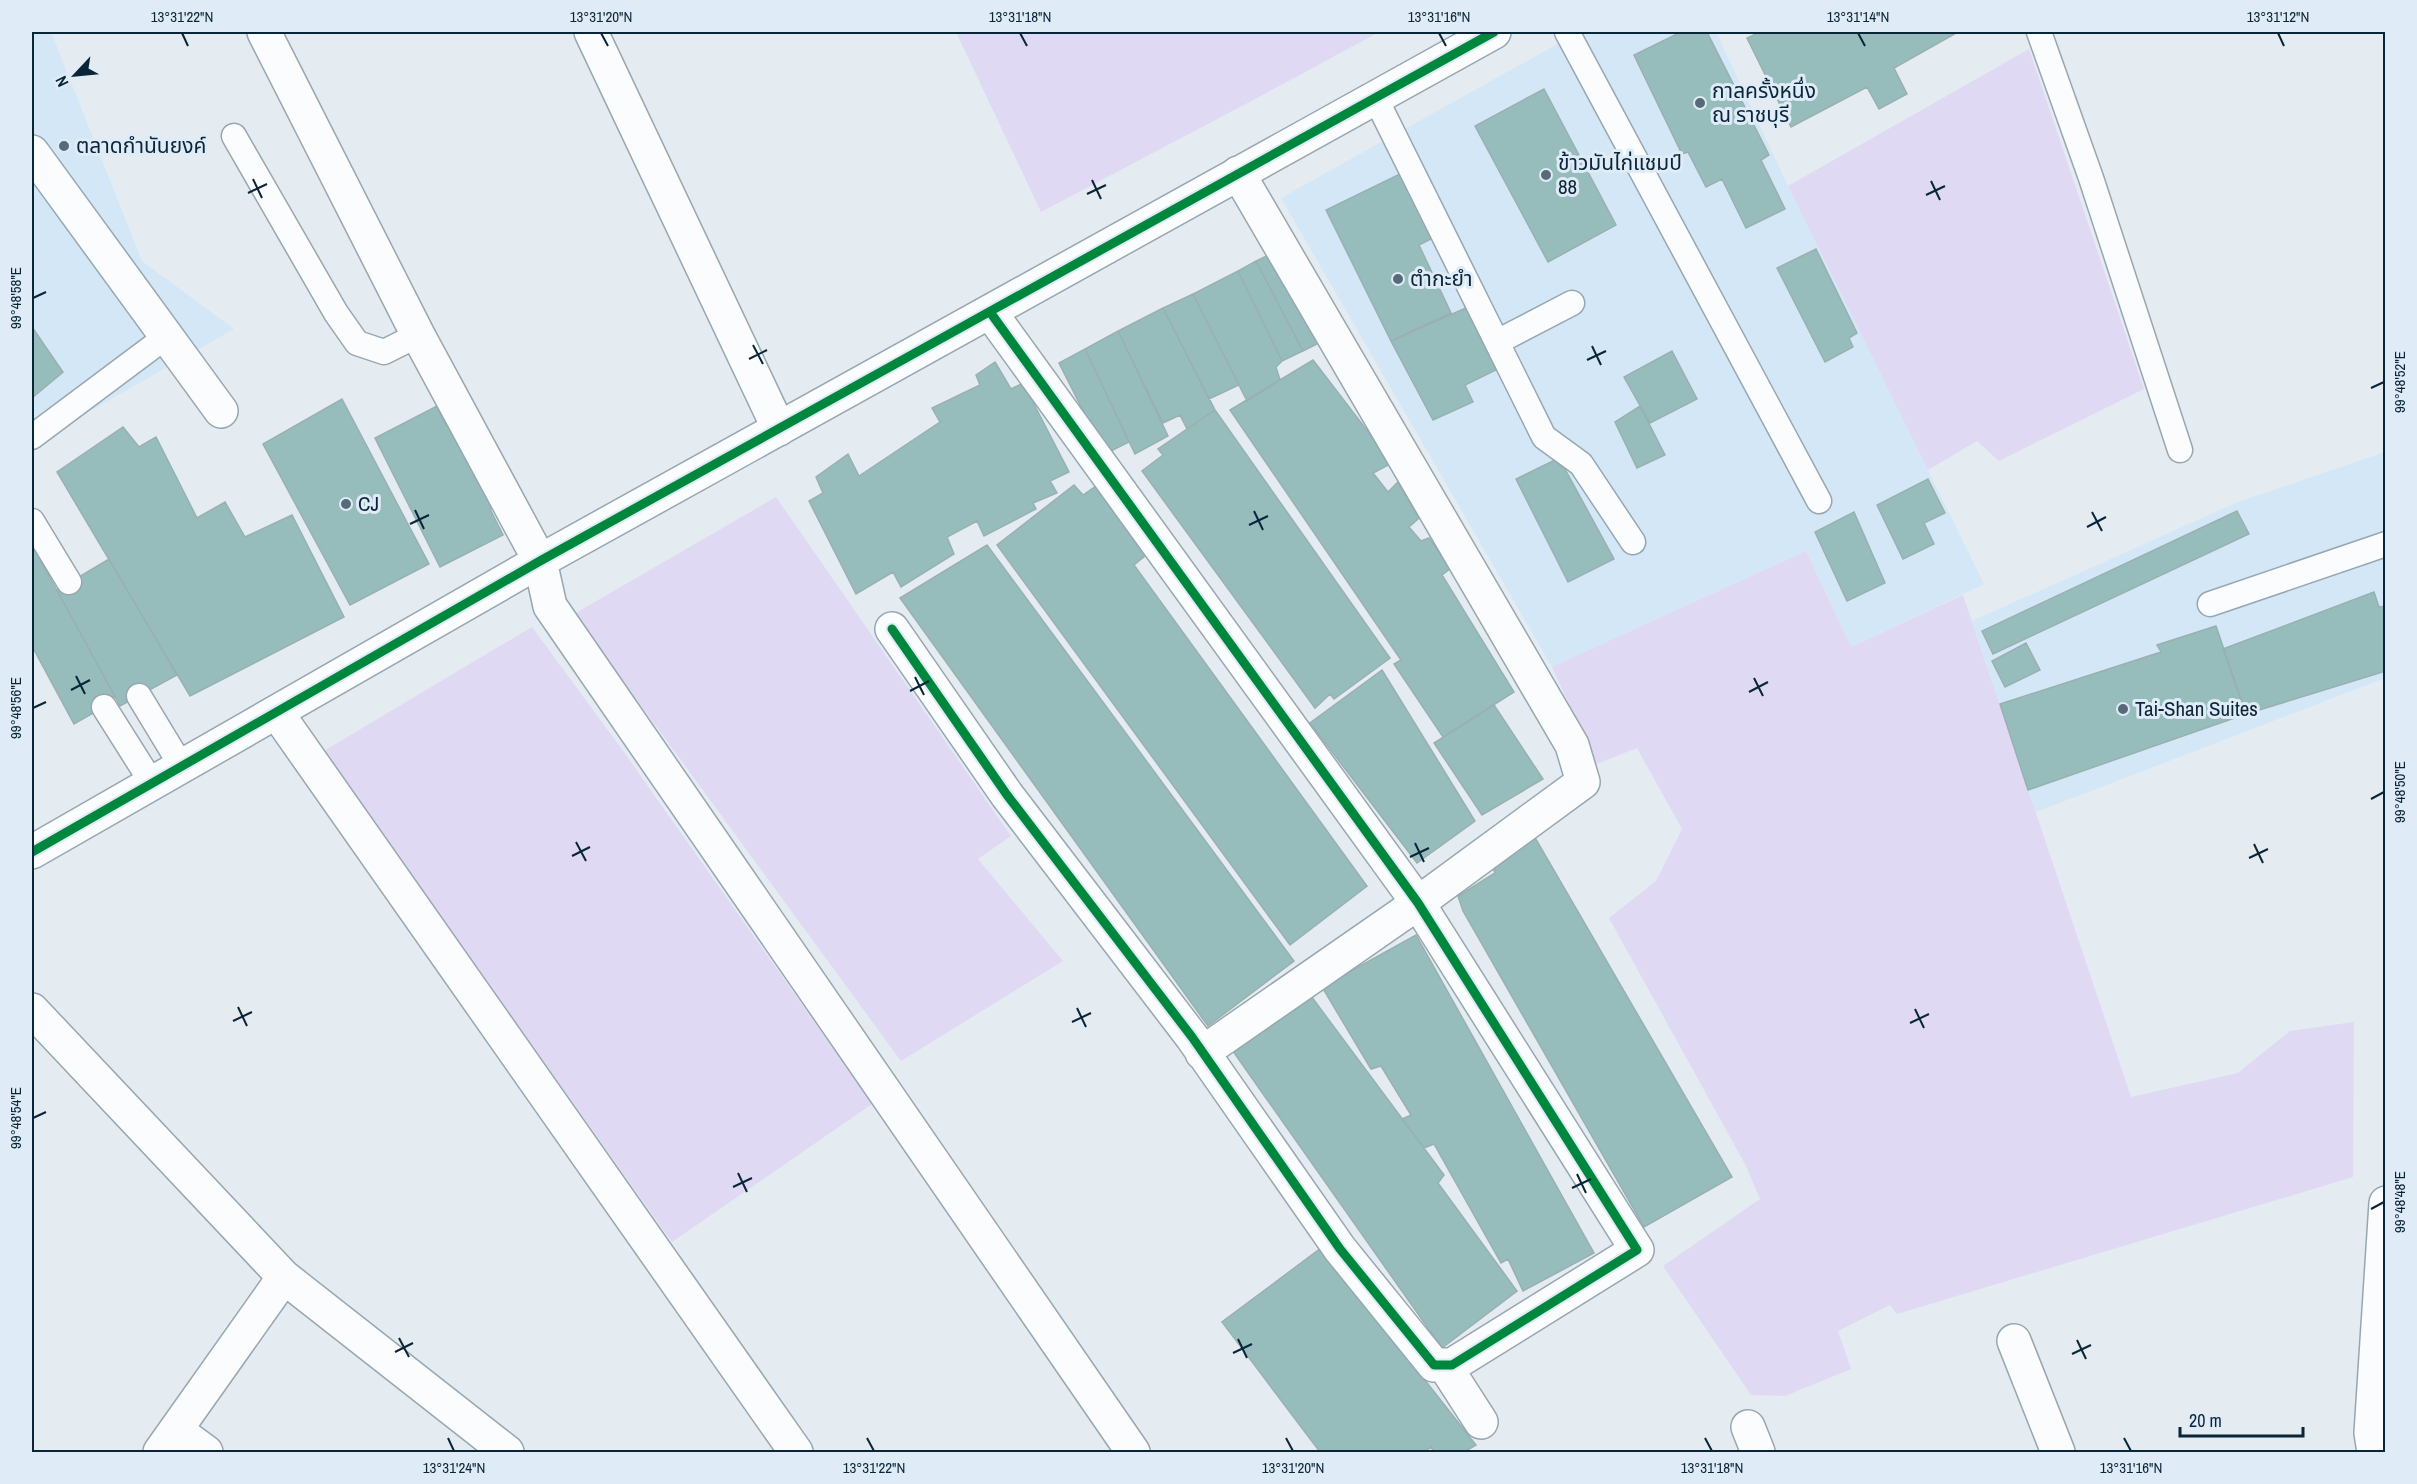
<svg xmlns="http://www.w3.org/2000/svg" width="2417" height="1484" font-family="'Archivo Narrow','Noto Sans Thai',sans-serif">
<rect width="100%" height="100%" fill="#e4ebf1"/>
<path fill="#d4e7f6" d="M 32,32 L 51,32 L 142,261 L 234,329 L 32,444 Z
M 1579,32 L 1716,32 L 1788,186 L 1984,584 L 1851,647 L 1806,551 L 1552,667 L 1281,198 Z
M 2385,452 L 2385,678 L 2036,812 L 1972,621 L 2238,502 Z"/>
<path fill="#e0d9f4" d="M 956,32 L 1379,32 L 1259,97 L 1041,212 Z
M 2029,49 L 2144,389 L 1999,461 L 1977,441 L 1928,470 L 1788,186 Z
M 776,497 L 1011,836 L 978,859 L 1063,961 L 901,1061 L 574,614 Z
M 1806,551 L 1851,647 L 1963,595 L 2131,1097 L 2238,1073 L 2290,1031 L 2354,1022 L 2353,1177 L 1897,1314 L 1890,1305 L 1838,1331 L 1851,1369 L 1785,1396 L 1751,1395 L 1663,1266 L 1760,1199 L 1746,1166 L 1609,918 L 1656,881 L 1682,829 L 1637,748 L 1596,764 L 1552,667 Z
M 532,627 L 621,748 L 872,1104 L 672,1242 L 408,870 L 317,755 Z"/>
<path fill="#96bdbc" stroke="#99b0b0" stroke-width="1.5" d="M 1681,32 L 1707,32 L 1769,155 L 1761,160 L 1785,209 L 1746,228 L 1722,179 L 1706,187 L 1688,152 L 1682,154 L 1634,55 Z
M 1760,32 L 1958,32 L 1894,68 L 1907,94 L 1879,109 L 1867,87 L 1791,127 L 1747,38 Z
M 1544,89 L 1616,225 L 1548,262 L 1475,126 Z
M 1408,170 L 1435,237 L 1419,245 L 1451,313 L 1391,341 L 1326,210 Z
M 1816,249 L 1857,333 L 1849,338 L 1853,347 L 1825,362 L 1777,268 Z
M 1279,250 L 1325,340 L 1303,351 L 1256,261 Z
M 1256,261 L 1303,351 L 1282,361 L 1238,271 Z
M 1238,271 L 1282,361 L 1276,367 L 1280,380 L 1247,401 L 1193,294 Z
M 1193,294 L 1239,385 L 1209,399 L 1163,308 Z
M 1468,307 L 1498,369 L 1465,385 L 1473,402 L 1433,420 L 1391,341 Z
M 1163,308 L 1215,410 L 1187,429 L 1180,415 L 1163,423 L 1118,331 Z
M 32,327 L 63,372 L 32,398 Z
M 1118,331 L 1168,436 L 1135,454 L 1085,349 Z
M 1085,349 L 1129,442 L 1105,454 L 1059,363 Z
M 1672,351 L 1697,399 L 1650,423 L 1624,377 Z
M 1313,360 L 1392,463 L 1373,473 L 1388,492 L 1398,482 L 1419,518 L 1409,527 L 1421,541 L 1429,538 L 1451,568 L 1442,575 L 1514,692 L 1443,737 L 1394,664 L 1401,660 L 1230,410 Z
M 995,362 L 1011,389 L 1023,383 L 1069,472 L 1050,481 L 1057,493 L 1033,503 L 1036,509 L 984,536 L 977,521 L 947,537 L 954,554 L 901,587 L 893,572 L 856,594 L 809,501 L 823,493 L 816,477 L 848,454 L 859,476 L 940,422 L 932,408 L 980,385 L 976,375 Z
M 342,399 L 429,564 L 350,605 L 263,444 Z
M 437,406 L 446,425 L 452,422 L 497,507 L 490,509 L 503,535 L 440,567 L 375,438 Z
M 1640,406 L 1665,455 L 1637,468 L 1615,422 Z
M 1215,410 L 1390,658 L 1334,699 L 1330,694 L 1315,708 L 1142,471 L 1163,455 L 1158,449 Z
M 123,427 L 139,447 L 156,437 L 197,518 L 225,502 L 245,537 L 292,515 L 344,617 L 190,696 L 57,472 Z
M 1559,458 L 1614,559 L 1568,582 L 1516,479 Z
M 1928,479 L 1945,513 L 1924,523 L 1934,544 L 1903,559 L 1877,505 Z
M 1074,485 L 1083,495 L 1096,486 L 1146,555 L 1134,565 L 1367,886 L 1290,945 L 997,545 Z
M 2237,511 L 2249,534 L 1993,654 L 1982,631 Z
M 1854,512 L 1885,583 L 1847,601 L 1815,532 Z
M 32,545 L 115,696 L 104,707 L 74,724 L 32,646 Z
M 987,545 L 1294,961 L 1208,1026 L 900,598 Z
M 109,559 L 177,675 L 120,706 L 57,590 Z
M 2374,592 L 2379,607 L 2386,606 L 2386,671 L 2246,714 L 2223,649 Z
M 2216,626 L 2246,714 L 2028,790 L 2000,704 L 2161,652 L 2157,645 Z
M 2026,643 L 2040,670 L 2005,687 L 1992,661 Z
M 1382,670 L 1475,821 L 1417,863 L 1310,723 Z
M 1494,705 L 1543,779 L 1482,815 L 1434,743 Z
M 1534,836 L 1732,1177 L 1644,1227 L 1463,911 L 1458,896 L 1495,873 L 1491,863 Z
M 1416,935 L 1594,1253 L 1523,1291 L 1508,1259 L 1501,1263 L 1434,1144 L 1424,1148 L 1402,1119 L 1411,1115 L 1381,1066 L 1371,1069 L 1322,987 Z
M 1311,996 L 1444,1175 L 1438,1183 L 1517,1291 L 1442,1348 L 1230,1047 Z
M 1321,1248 L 1476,1445 L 1464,1452 L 1434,1452 L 1431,1447 L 1425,1452 L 1320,1452 L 1222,1322 Z"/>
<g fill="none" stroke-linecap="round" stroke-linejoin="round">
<defs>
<path id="lane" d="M 1567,32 L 1819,501
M 2039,32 L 2091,178 L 2180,450
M 1375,97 L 1544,437 L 1581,464 L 1633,542
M 234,136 L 336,313 L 357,343 L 384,352 L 418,335
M 1497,342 L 1572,303
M 32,437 L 167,336
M 32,521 L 69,582
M 2210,604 L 2386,544
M 139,696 L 182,767
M 104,707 L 152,783"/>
<path id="street" d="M 264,32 L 418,335 L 540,561 L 550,606 L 1133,1452
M 591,32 L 779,429
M 32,152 L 221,411
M 892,629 L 1007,795 L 1192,1037 L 1340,1249 L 1434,1365 L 1452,1365 L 1637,1250 L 1418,903 L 990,312
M 277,713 L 796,1452
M 32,1010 L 284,1277 L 507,1452
M 1202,1053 L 1418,903 L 1583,782 L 1572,745 L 1238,173
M 2014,1341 L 2058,1452
M 1445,1366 L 1481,1422
M 1748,1427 L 1758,1452
M 176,1430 L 206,1452
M 160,1452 L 284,1277
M 2374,1452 L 2371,1433 L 2386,1203"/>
<path id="secondary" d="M 32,852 L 540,561 L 1494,32"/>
</defs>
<use href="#lane" stroke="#97a7b2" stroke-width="27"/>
<use href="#street" stroke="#97a7b2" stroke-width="36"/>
<use href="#secondary" stroke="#97a7b2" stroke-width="36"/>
<use href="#lane" stroke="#fbfcfd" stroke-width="24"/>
<use href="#street" stroke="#fbfcfd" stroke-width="33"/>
<use href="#secondary" stroke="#fbfcfd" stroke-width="33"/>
<defs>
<path id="cycleway" d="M 892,629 L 1007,795 L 1192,1037 L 1340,1249 L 1434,1365 L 1452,1365 L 1637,1250 L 1418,903 L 990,312
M 32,852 L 540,561 L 1494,32"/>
</defs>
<use href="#cycleway" stroke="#dfebf6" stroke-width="13"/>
<use href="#cycleway" stroke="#00873e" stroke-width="9"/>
</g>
<path fill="none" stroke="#092538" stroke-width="2" d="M 182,33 L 188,46M 601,33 L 608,46M 1020,33 L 1027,46M 1439,33 L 1446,46M 1858,33 L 1865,46M 2278,33 L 2284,46M 253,179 L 262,198M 1092,180 L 1101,199M 1931,181 L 1940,200M 248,193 L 267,184M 1087,194 L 1106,185M 1926,195 L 1945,186M 33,298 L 46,292M 753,345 L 763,364M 1592,346 L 1601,365M 749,359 L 767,350M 1587,360 L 1606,351M 2371,388 L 2384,382M 415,510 L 424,529M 1254,511 L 1263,530M 2092,512 L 2102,531M 410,524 L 429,515M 1249,525 L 1268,516M 2087,527 L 2106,517M 76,676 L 85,694M 915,677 L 924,695M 1754,678 L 1763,696M 71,690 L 90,680M 910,691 L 929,681M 1749,692 L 1768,682M 33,708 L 46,702M 2371,799 L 2384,792M 576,842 L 586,861M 1415,843 L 1424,862M 2254,844 L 2263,863M 572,856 L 590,847M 1410,857 L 1429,848M 2249,858 L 2268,849M 238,1007 L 247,1026M 1077,1008 L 1086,1027M 1915,1009 L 1924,1028M 233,1021 L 252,1012M 1072,1022 L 1091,1013M 1910,1023 L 1929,1014M 33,1118 L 46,1112M 738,1173 L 747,1192M 1577,1174 L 1586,1193M 733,1187 L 752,1178M 1572,1188 L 1591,1179M 2371,1209 L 2384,1202M 399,1338 L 409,1357M 1238,1339 L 1247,1358M 2077,1340 L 2086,1359M 395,1352 L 413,1343M 1233,1353 L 1252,1344M 2072,1354 L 2091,1345M 448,1438 L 454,1451M 867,1438 L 874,1451M 1286,1438 L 1293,1451M 1705,1438 L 1712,1451M 2124,1438 L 2131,1451"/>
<g fill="#566a79" stroke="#dfebf6" stroke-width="2">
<circle cx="1700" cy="103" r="6"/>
<circle cx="64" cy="146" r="6"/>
<circle cx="1546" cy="175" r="6"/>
<circle cx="1398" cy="279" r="6"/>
<circle cx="346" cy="504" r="6"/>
<circle cx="2123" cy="709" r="6"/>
</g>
<g text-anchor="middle" stroke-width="6" stroke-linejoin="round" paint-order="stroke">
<g font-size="21" fill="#092538" stroke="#dfebf6" text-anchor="start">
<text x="1712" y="98">กาลครั้งหนึ่ง<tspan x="1712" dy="24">ณ ราชบุรี</tspan></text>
<text x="76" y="153">ตลาดกำนันยงค์</text>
<text x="1558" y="170">ข้าวมันไก่แชมป์<tspan x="1558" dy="24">88</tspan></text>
<text x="1410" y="286">ตำกะยำ</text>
<text x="358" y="511">CJ</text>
<text x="2135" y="716">Tai-Shan Suites</text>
</g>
</g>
<rect width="2417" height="1484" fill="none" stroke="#dfebf6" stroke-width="66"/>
<g transform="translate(75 75) rotate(244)" stroke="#dfebf6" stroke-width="4.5" paint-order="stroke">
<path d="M0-4.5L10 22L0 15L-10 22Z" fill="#092538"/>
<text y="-9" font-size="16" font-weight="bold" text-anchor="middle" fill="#092538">N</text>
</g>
<path d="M2180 1427v9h123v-9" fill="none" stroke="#092538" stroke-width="3"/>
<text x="2189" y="1427" font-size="18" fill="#092538" stroke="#dfebf6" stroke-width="4.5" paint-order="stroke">20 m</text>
<rect x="33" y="33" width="2351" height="1418" fill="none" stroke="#092538" stroke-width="2"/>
<g font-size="15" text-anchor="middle" fill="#092538">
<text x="182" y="22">13°31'22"N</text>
<text x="601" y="22">13°31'20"N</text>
<text x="1020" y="22">13°31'18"N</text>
<text x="1439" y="22">13°31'16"N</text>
<text x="1858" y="22">13°31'14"N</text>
<text x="2278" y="22">13°31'12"N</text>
<text transform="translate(16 298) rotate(-90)" y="5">99°48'58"E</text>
<text transform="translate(2400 382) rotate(-90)" y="5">99°48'52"E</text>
<text transform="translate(16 708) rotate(-90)" y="5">99°48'56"E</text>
<text transform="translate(2400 792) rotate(-90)" y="5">99°48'50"E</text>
<text transform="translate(16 1118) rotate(-90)" y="5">99°48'54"E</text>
<text transform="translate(2400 1202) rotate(-90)" y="5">99°48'48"E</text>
<text x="454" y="1473">13°31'24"N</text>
<text x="874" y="1473">13°31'22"N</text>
<text x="1293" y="1473">13°31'20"N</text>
<text x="1712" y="1473">13°31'18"N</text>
<text x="2131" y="1473">13°31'16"N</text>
</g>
</svg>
